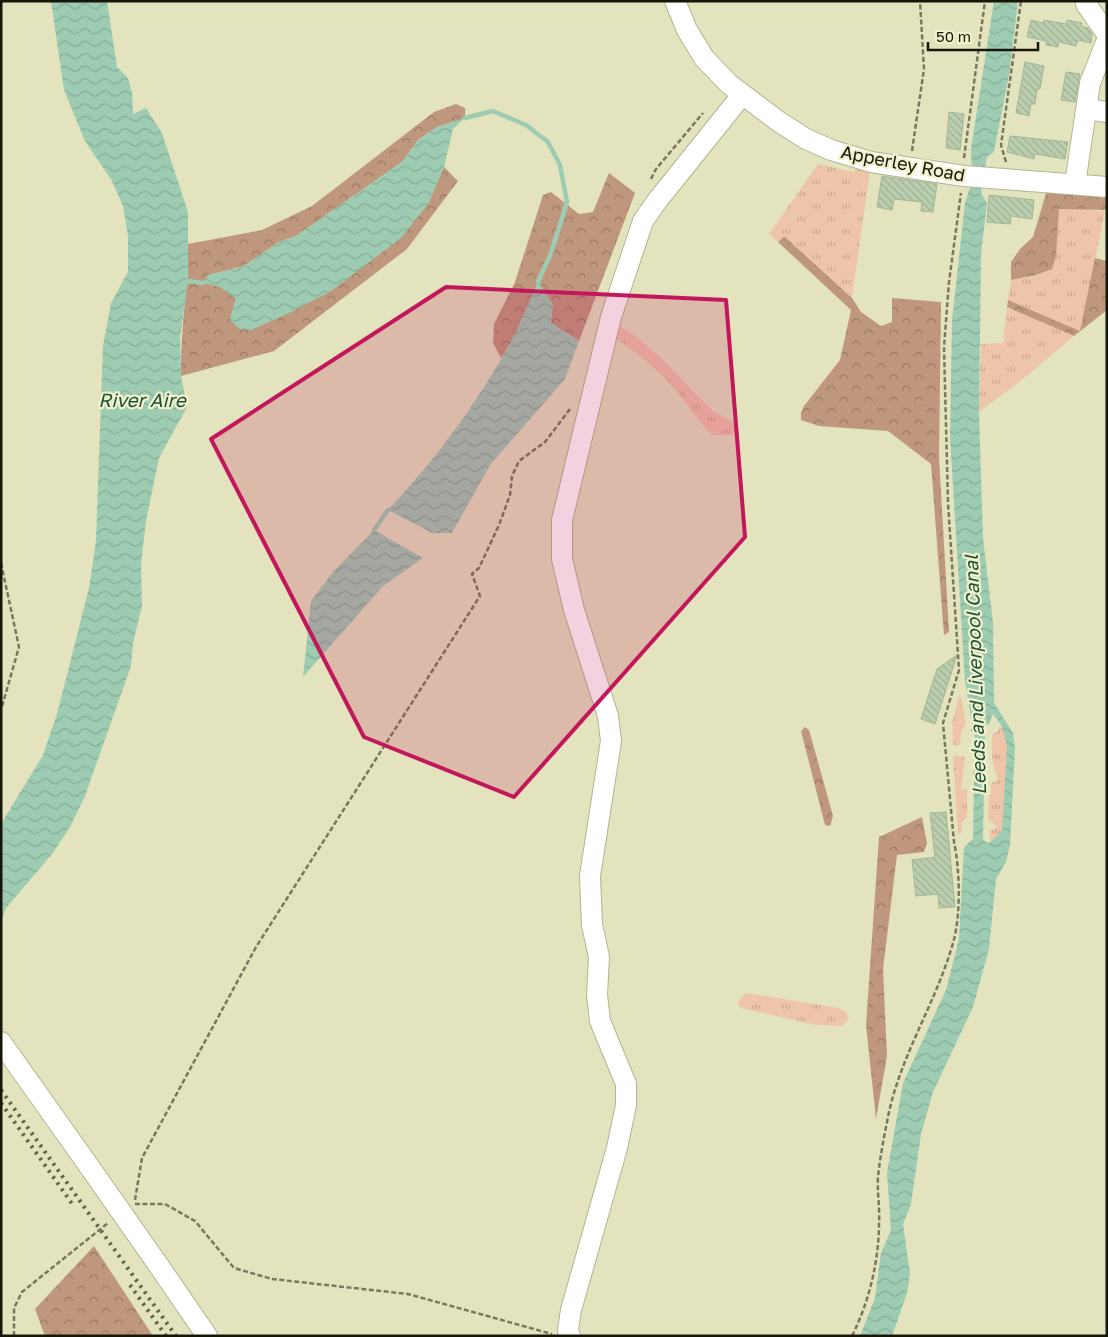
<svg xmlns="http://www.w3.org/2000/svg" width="1108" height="1337" font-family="'Golos Text',sans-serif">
<defs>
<pattern id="grass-tufts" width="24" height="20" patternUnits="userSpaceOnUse" patternTransform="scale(1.25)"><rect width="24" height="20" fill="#efc5aa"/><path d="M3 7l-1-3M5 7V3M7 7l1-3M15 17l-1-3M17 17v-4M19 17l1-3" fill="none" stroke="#cca891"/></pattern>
<pattern id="forest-crowns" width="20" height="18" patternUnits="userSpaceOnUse" patternTransform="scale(1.25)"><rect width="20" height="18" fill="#bf977d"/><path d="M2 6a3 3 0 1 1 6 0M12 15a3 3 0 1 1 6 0" fill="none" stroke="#9a7a64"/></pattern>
<pattern id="water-waves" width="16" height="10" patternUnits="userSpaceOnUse" patternTransform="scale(1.25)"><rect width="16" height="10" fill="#9dccb2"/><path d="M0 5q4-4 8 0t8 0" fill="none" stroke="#86ae98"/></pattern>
<pattern id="building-back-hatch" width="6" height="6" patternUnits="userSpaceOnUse" patternTransform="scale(1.25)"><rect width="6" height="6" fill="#baceae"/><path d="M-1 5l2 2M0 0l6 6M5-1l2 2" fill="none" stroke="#9fb094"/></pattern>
</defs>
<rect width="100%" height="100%" fill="#e3e3be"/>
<path fill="url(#grass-tufts)" d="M 818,164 L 853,172 L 858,167 L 870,170 L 852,298 L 784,236 L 778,242 L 769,234 Z
M 1059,208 L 1105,211 L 1081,331 L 1008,300 L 1011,280 L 1036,275 Z
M 1007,307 L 1074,336 L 1023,379 L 979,412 L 981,344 L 1003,343 Z
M 618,325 L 633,334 L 658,355 L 713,411 L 733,422 L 739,429 L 732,435 L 712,435 C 697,420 686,402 672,386 C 656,368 637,352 616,339 Z
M 960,693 L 966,724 L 961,732 L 960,745 L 953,745 L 952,723 Z
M 998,727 L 1002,728 L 1007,745 L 1004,822 L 1002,832 L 991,842 L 989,831 L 997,827 L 988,819 L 989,794 L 991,794 L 991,783 L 998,780 C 991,762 992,755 992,735 L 998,731 Z
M 953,755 L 965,757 L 961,789 L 967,789 L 967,818 L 962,822 L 961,833 L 958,834 Z
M 746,993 L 839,1008 L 846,1012 L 849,1019 L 842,1026 L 816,1025 L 741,1008 L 737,1003 Z"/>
<path fill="url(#forest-crowns)" d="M 456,104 L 465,108 L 465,118 L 437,127 L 418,140 L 402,162 L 296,236 L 279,242 L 244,266 L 208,275 L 236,299 L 230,320 L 428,204 L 444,167 L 458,181 L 407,249 L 274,351 L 181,376 C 180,332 188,288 188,244 L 262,230 L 312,206 L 434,112 Z
M 609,173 L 635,193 L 579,341 L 551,323 L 510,344 L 501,358 L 493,343 L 494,324 L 515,282 L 543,195 L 551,192 L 579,214 L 593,212 Z
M 1047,190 L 1107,198 L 1107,210 L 1059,209 L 1056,256 L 1052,269 L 1036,275 L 1011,280 L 1011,262 L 1020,249 L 1033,237 Z
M 784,236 L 852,298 L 861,312 L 881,326 L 892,322 L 892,298 L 941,302 L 939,457 L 949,632 L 944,635 L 931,464 L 888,431 L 819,426 L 801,420 L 801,413 L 804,406 L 840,360 L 851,310 L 778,242 Z
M 1095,258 L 1107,261 L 1107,310 L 1074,336 L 1007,307 L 1008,300 L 1080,331 Z
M 805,727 L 809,730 L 833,816 L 830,826 L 825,825 L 801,731 Z
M 922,817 L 927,843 L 924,852 L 897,855 L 883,969 L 887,1056 L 876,1119 L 866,1025 L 879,837 Z
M 94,1246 L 153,1336 L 45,1336 L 35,1309 Z"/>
<path fill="url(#water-waves)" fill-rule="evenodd" d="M 51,1 L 107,1 L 117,67 L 128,78 L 132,93 L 133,114 L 146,108 L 162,133 L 188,212 L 188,281 L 180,338 L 181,376 L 187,407 L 159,458 L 146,521 L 141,564 L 142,606 L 133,643 L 131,666 L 85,796 L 70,827 L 52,854 L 6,908 L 1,922 L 1,824 L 43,755 L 57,714 L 89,588 L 96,541 L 103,346 L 111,303 L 128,272 L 128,236 L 123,206 L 112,181 L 85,141 L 64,90 Z
M 994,1 L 1018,1 L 1009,75 L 994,152 L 987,157 L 981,193 L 987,203 L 981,254 L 979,414 L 983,538 L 993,623 L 994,703 L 1013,733 L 1015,748 L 1010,845 L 1006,862 L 996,879 L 989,949 L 973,1007 L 933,1092 L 921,1134 L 911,1204 L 903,1224 L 910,1274 L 907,1293 L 892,1336 L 860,1336 L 875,1298 L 881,1253 L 891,1230 L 887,1173 L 903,1083 L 946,990 L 959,939 L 964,847 L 973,839 L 975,725 L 972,724 L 965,681 L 950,437 L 952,321 L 965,203 L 972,181 L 971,149 ZM 993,714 L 1001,725 L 1007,745 L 1002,831 L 989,843 L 983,840 L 985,725 L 989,724 Z
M 465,118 L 453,129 L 444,167 L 428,204 L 401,238 L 331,291 L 291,312 L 251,330 L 240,329 L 230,320 L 236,299 L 220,287 L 203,283 L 208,275 L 244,266 L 279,242 L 296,236 L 402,162 L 418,140 L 437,127 Z
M 538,282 L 553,304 L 551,323 L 579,341 L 565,379 L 490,465 L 452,533 L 432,533 L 388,510 C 435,460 476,405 509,345 C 520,325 528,303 538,282 Z
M 374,530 L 423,558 L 383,586 L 303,677 L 311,601 L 333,572 Z"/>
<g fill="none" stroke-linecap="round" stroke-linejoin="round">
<path stroke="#9dccb2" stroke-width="4.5" d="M 465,118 L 493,111 L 526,125 L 548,142 L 560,165 L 567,202 L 551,253 L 538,282
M 188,281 L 203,283
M 374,530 L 388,510"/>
</g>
<path fill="url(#building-back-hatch)" stroke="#a3b798" d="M 1031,20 L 1043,23 L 1044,20 L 1066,24 L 1067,20 L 1082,23 L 1081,26 L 1088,28 L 1092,34 L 1091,43 L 1078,40 L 1076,46 L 1059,42 L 1058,47 L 1046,45 L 1046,41 L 1027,37 Z
M 1025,62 L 1044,66 L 1040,89 L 1037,89 L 1035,104 L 1031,104 L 1029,116 L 1016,113 Z
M 1066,72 L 1080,74 L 1075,102 L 1061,100 Z
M 949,112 L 964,114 L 960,150 L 946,148 Z
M 1010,136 L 1068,142 L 1065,159 L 1035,154 L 1034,159 L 1007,152 Z
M 882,176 L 937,184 L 933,212 L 921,211 L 922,202 L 894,199 L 892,210 L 877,207 Z
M 989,195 L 1034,200 L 1032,219 L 1011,216 L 1010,224 L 987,222 Z
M 957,655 L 935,724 L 921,719 L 937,669 Z
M 946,812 L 955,907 L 939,908 L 938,894 L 916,896 L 912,860 L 935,857 L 930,813 Z"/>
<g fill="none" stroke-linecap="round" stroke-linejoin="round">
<defs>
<path id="minor" d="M 675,1 L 687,30 L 704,58 L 729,84 L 778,121 L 806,139 L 831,150 L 871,162 L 964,176 L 1107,187
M 1086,1 L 1086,4 L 1107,34
M 1086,109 L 1107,112
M 1075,184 L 1090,83 L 1107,40
M 1,1042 L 91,1169
M 159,1266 L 207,1336
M 570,1336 L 568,1330 L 571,1310 L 617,1148 L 626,1105 L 626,1084 L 600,1021 L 597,995 L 599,957 L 592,925 L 590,876 L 611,741 L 608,716 L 574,610 L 562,559 L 562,520 L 611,317 L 643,221 L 657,201 L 742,95"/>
</defs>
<use href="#minor" stroke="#b4b490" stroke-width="22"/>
<path stroke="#78785f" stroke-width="2.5" stroke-dasharray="5 2.5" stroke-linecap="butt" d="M 912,151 L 924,69 L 920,1
M 964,158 L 985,1
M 1006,162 L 1001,145 L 1021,1
M 651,179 L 656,169 L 703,113
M 1,563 L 19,647 L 1,710
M 971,730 L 986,730
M 973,774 L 985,774
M 135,1200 L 142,1158 L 256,947 L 480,596 L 472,574 L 479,568 L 499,525 L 510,495 L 512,476 L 519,461 L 545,442 L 570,409
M 135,1204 L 165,1204 L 195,1221 L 234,1268 L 272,1279 L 408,1294 L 552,1334
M 14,1336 L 14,1308 L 22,1292 L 108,1223
M 852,1336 C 869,1302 879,1261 879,1223 C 880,1208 877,1192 878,1177 C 880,1157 884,1137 888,1117 C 900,1056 936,1003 953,943 C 961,916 960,870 954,842 L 943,723 L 959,670 L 948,503 L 944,347 L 949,282 L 961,193"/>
<use href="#minor" stroke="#fff" stroke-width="20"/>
<path stroke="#62624b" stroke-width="4" stroke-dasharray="2.5 5" stroke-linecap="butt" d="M 1,1090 L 176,1336
M 1,1103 L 73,1205
M 130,1285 L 166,1336"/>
<defs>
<path id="minor-bridge" d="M 91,1169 L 159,1266"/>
</defs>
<use href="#minor-bridge" stroke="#b4b490" stroke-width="22" stroke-linecap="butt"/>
<use href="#minor-bridge" stroke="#fff" stroke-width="20"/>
</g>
<path fill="#c2185b" fill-opacity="0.2" stroke="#c2185b" stroke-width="4" stroke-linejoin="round" d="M 446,287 L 726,300 L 745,537 L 514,797 L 364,737 L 211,439 Z"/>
<g text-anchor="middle" stroke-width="4.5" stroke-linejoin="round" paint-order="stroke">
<g font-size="18" fill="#161608" stroke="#f1f1cb">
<text transform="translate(903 164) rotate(11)" y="6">Apperley Road</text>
</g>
<g font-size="19" font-style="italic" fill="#1a5239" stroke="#f1f1cb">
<text x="142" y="407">River Aire</text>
<text transform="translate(975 675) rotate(-92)" y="7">Leeds and Liverpool Canal</text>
</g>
</g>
<rect width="1108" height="1337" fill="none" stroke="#161608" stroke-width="5"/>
<path d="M928 42v8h110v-8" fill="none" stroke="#161608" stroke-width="2.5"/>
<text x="936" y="42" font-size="15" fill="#161608" stroke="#f1f1cb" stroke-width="4" paint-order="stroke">50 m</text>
</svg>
